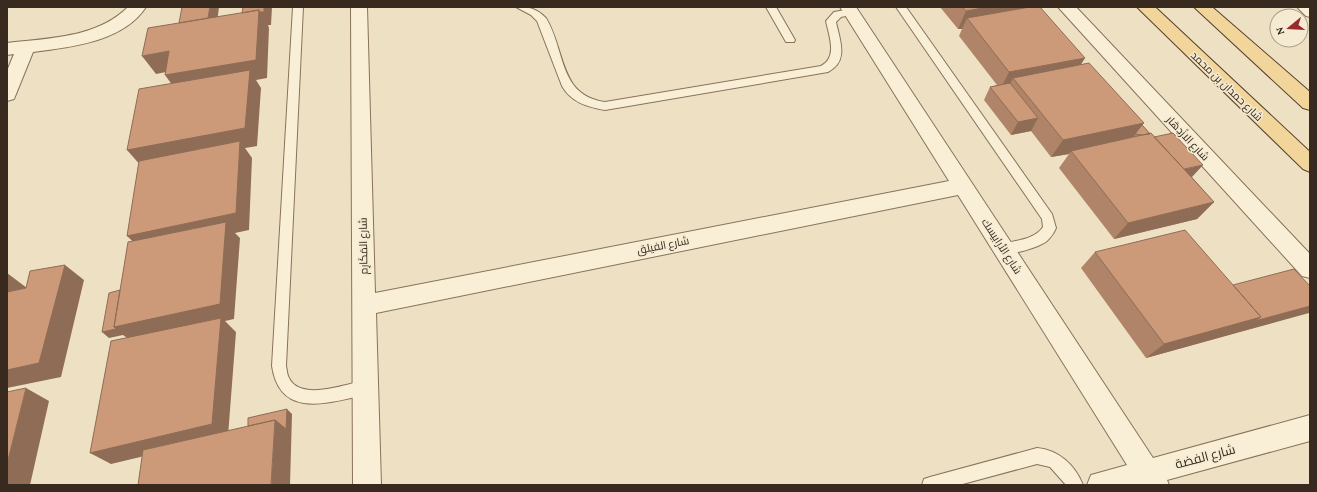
<svg xmlns="http://www.w3.org/2000/svg" width="1317" height="492" font-family="'Crimson Pro',Cairo,serif">
<rect width="100%" height="100%" fill="#eee1c3"/>
<g fill="none" stroke-linecap="round" stroke-linejoin="round">
<defs>
<path id="service" d="M 293,7 L 303,7 L 286,366 C 287,370 287,375 289,378 C 298,397 330,389 346,385 C 354,383 362,380 370,383 L 372,388 L 370,393 L 365,395 C 327,403 280,419 272,366 Z
M 516,7 C 529,7 536,8 546,18 C 566,51 558,95 605,102 L 821,66 C 838,57 829,36 826,21 L 834,12 L 851,9 L 856,12 L 855,14 L 841,17 L 836,22 C 840,41 849,61 828,72 L 605,110 C 587,107 571,102 562,86 L 537,21 L 531,15 Z
M 766,7 L 776,7 L 795,40 L 794,42 L 786,42 Z
M 896,7 L 906,7 L 1052,214 L 1056,228 C 1054,233 1051,237 1047,241 C 1038,248 1010,256 999,253 L 997,249 L 999,245 C 1014,240 1033,241 1043,227 L 1042,219 Z
M 1297,7 L 1308,7 L 1310,9 L 1310,17 L 1306,16 Z
M 1037,448 C 1059,450 1075,465 1083,485 L 1066,485 L 1050,467 L 1037,464 L 959,485 L 922,485 L 924,479 L 930,477 Z"/>
<path id="minor" d="M 128,7 L 146,7 C 123,42 71,47 33,52 L 16,94 L 14,99 L 7,101 L 7,71 L 14,54 L 7,55 L 7,43 C 49,38 97,38 128,7 Z
M 351,7 L 367,7 L 375,293 L 949,181 L 840,7 L 856,7 L 1153,458 L 1310,415 L 1310,441 L 1167,480 L 1169,485 L 1087,485 L 1091,475 L 1127,465 L 958,195 L 376,313 L 381,485 L 353,485 Z
M 1058,7 L 1076,7 L 1310,254 L 1310,278 L 1302,276 Z"/>
<path id="primary" d="M 1137,7 L 1155,7 L 1310,152 L 1310,172 L 1303,169 Z
M 1194,7 L 1212,7 L 1310,92 L 1310,110 L 1303,108 Z"/>
</defs>
<use href="#service" stroke="#88725a" stroke-width="2"/>
<use href="#minor" stroke="#88725a" stroke-width="2"/>
<use href="#primary" stroke="#56402e" stroke-width="2"/>
<use href="#service" fill="#f9eed6" fill-rule="evenodd"/>
<use href="#minor" fill="#f9eed6" fill-rule="evenodd"/>
<use href="#primary" fill="#f1d59b" fill-rule="evenodd"/>
</g>
<path fill="#af8468" d="M 940,7 L 1026,7 L 1026,8 L 1081,65 L 1144,123 L 1142,125 L 1192,177 L 1214,202 L 1197,219 L 1114,239 L 1059,168 L 1069,154 L 1051,157 L 1031,131 L 1011,135 L 984,100 L 990,87 L 997,85 L 959,36 L 962,29 L 958,29 Z
M 1095,252 L 1233,285 L 1310,286 L 1310,312 L 1146,358 L 1081,268 Z"/>
<path fill="#8f6c55" d="M 210,7 L 219,7 L 216,31 L 179,23 Z
M 264,7 L 272,7 L 271,25 L 268,25 L 269,28 L 267,78 L 256,80 L 261,88 L 257,146 L 245,148 L 252,158 L 249,230 L 235,233 L 240,238 L 234,319 L 225,321 L 236,332 L 228,436 L 111,464 L 90,453 L 133,342 L 123,335 L 109,338 L 102,332 L 114,327 L 144,252 L 127,236 L 142,167 L 127,150 L 178,93 L 165,75 Z
M 988,7 L 1026,7 L 1021,18 L 967,18 L 962,29 L 958,29 L 966,11 Z
M 169,51 L 181,69 L 156,74 L 142,56 Z
M 1085,58 L 1074,76 L 1013,78 L 1008,88 L 1000,90 L 1009,72 Z
M 1038,118 L 1031,131 L 1011,135 L 1018,122 Z
M 1144,123 L 1130,141 L 1071,151 L 1069,154 L 1051,157 L 1063,140 Z
M 1203,165 L 1192,177 L 1177,171 Z
M 1214,202 L 1197,219 L 1114,239 L 1128,223 Z
M 65,265 L 84,280 L 61,377 L 7,388 L 7,370 Z
M 7,273 L 27,288 L 7,299 Z
M 1310,306 L 1310,312 L 1309,313 L 1240,332 L 1255,321 Z
M 1261,317 L 1240,332 L 1146,358 L 1164,344 Z
M 26,388 L 49,401 L 30,485 L 7,485 L 7,464 Z
M 287,409 L 292,414 L 290,485 L 271,485 L 275,420 Z"/>
<path fill="#cc9a79" stroke="#8f6c55" d="M 182,7 L 210,7 L 208,18 L 179,23 Z
M 243,7 L 264,7 L 264,12 L 260,12 L 259,10 L 242,13 Z
M 962,7 L 988,7 L 966,11 Z
M 1030,7 L 1040,7 L 1085,58 L 1009,72 L 967,18 Z
M 259,10 L 256,60 L 165,75 L 169,51 L 142,56 L 148,28 Z
M 1089,63 L 1144,123 L 1063,140 L 1013,78 Z
M 250,70 L 245,128 L 127,150 L 139,89 Z
M 1010,83 L 1038,118 L 1018,122 L 990,87 Z
M 1142,125 L 1143,126 L 1150,134 L 1142,135 L 1135,134 Z
M 1151,133 L 1214,202 L 1128,223 L 1071,151 Z
M 1173,133 L 1203,165 L 1184,169 L 1154,137 Z
M 240,141 L 236,213 L 127,236 L 139,161 Z
M 226,222 L 220,304 L 114,327 L 128,242 Z
M 1185,230 L 1261,317 L 1164,344 L 1095,252 Z
M 65,265 L 39,363 L 7,370 L 7,292 L 26,288 L 30,271 Z
M 1294,269 L 1310,286 L 1310,306 L 1255,321 L 1261,317 L 1233,285 Z
M 120,290 L 114,327 L 116,329 L 102,332 L 109,293 Z
M 221,318 L 212,424 L 90,453 L 111,341 Z
M 26,388 L 7,464 L 7,392 Z
M 287,409 L 286,429 L 275,420 L 248,426 L 248,418 Z
M 275,420 L 271,485 L 138,485 L 143,450 Z"/>
<g text-anchor="middle" stroke-width="3" stroke-linejoin="round" paint-order="stroke">
<g font-size="11" fill="#382a1e" stroke="#f5ebd3">
<text transform="translate(1227 86) rotate(44)" y="4">شارع حمدان بن محمد</text>
<text transform="translate(1188 138) rotate(47)" y="4">شارع الازْدِهَار</text>
<text transform="translate(663 245) rotate(-11)" y="4">شارع الفيلق</text>
<text transform="translate(363 246) rotate(-91)" y="4">شارع المَكَارِم</text>
<text transform="translate(1002 246) rotate(57)" y="4">شارع الأرابيسك</text>
</g>
<g font-size="13" fill="#382a1e" stroke="#f5ebd3">
<text transform="translate(1205 456) rotate(-15)" y="5">شارع الفضة</text>
</g>
</g>
<rect width="1317" height="492" fill="none" stroke="#382a1e" stroke-width="16"/>
<g transform="translate(1289 28) rotate(252)"><circle r="19" fill="#f5ebd3" stroke="#a99e8b"/>
<path d="M0-3L7 15L0 10L-7 15Z" fill="#972a2c"/>
<text y="-6" font-size="11" font-weight="bold" text-anchor="middle" fill="#382a1e">N</text>
</g>
</svg>
